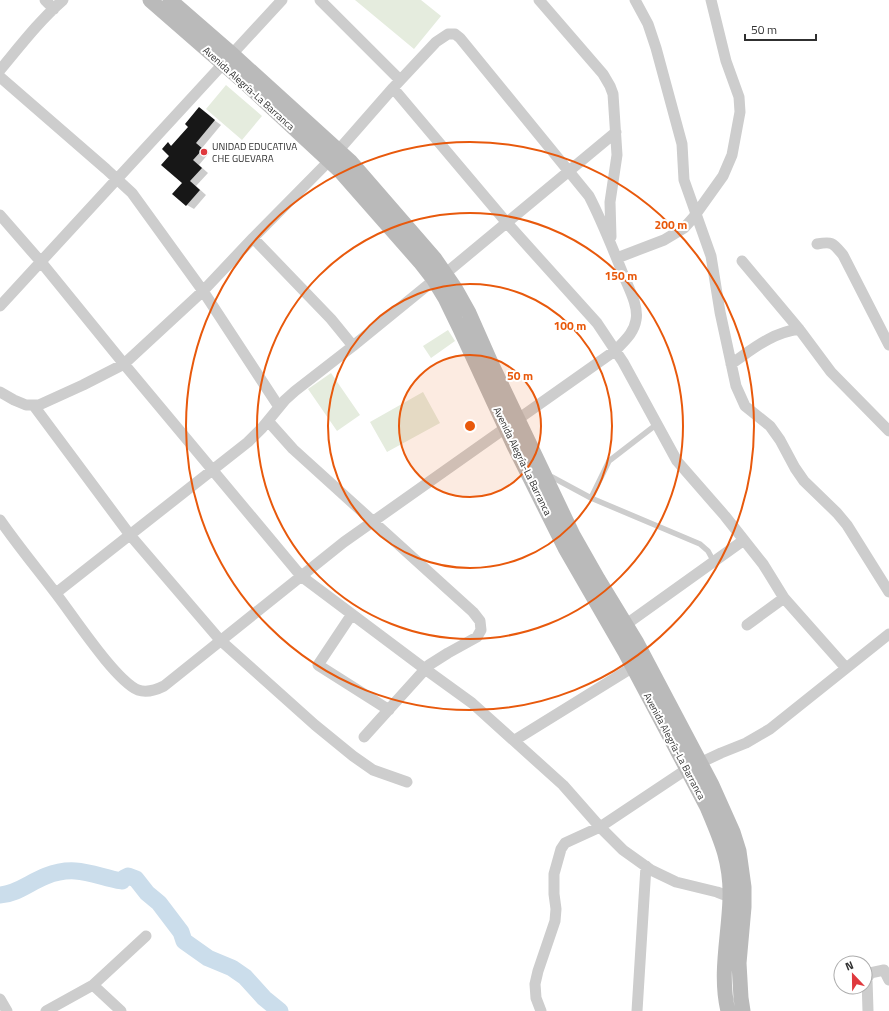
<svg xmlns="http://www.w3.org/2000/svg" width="889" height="1011" font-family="'Titillium Web',sans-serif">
<rect width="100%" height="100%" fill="#fff"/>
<path fill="#e5ecde" d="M 355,0 L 421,0 L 441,16 L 414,49 Z
M 226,85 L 262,116 L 242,140 L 206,109 Z
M 448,330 L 455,341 L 431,358 L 423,346 Z
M 331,373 L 360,415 L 337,431 L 308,389 Z
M 423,392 L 440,423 L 387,452 L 370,422 Z"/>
<path fill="#0003" d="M 199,109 L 221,125 L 202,148 L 209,153 L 199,165 L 208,173 L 196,186 L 206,195 L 194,209 L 187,205 L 183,183 L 171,156 L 168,144 L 172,146 L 190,126 Z"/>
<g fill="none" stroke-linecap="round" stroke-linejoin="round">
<path stroke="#cbddeb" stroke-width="17" d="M 0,895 C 17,894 30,882 46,876 C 76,864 94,876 122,881 L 124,878 L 128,876 L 136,879 L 147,893 L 159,903 L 181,932 L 184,941 L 208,958 L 232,968 L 245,977 L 264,998 L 280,1011"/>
</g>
<path fill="#171717" d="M 199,107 L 215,120 L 196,143 L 203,149 L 193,160 L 202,168 L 190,181 L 200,190 L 186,206 L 172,194 L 182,183 L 161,165 L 169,156 L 162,149 L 168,142 L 171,146 L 188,127 L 185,124 Z"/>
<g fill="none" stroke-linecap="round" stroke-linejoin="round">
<path stroke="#cdcdcd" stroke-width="5.5" d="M 548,477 L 552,477 L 591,498 L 700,544 L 708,551 L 714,562
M 591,498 L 609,461 L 657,424"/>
<path stroke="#cdcdcd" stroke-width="11" d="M 45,0 L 54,9
M 320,0 L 400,80
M 539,0 L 603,74 L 610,86 L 613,94 L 617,155 L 610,202 L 611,237
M 635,0 L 648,24 L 656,48 L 682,144 L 684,180 L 711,256 L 720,312 L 736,386 L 745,406 L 770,426 L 780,440 L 795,468 L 804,481 L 837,513 L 847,525 L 889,592
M 0,70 C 20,46 39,21 63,0
M 0,77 L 106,169 L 132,193 L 203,291 L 279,407
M 393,88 L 507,223 L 597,323 L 623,362 L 677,461 L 725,516 L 763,564 L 784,598 L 846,668
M 0,215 L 41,262 L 124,364 L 301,576 L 425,669 L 472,703 L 563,785 L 600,827 L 623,850 L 651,870 L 676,882 L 717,892 L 730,897 L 737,897
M 253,238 L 331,319 L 353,346
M 817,244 C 833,241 833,243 843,255 L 889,345
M 617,258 L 664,240 L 684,228 L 693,218 L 723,176 L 732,155 L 740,112 L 739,97 L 726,61 L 711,0
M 742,261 L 799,329 L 831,372 L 889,431
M 0,306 L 282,0
M 731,364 C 753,349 771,333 799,329
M 0,392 L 14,400 L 26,405 L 39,405 L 83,385 L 124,364 L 203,291 L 253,238 L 329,161 L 393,88 L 436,42 L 448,34 L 455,34 L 460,38 L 589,196 C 602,221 612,247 623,274 C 628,287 639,306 636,320 C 634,333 624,341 616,350 L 344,542 L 164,686 C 156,690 147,693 138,690 C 115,680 74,617 57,595 C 38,570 18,546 0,520
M 34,406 L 130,535 L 220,640 L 315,725 L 353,756 L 373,770 L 407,782
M 268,421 L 293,449 L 473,612 L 480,621 L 481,630 L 477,637 L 448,653 L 429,665 L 364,737
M 56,593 L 248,442 L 262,428 L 285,400 L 295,391 L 353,346 L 434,280 L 446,273 L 616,132
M 352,614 L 318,665 L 389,710
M 747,625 L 784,598
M 621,628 L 744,540
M 515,740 L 633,667
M 93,985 L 121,1011
M 0,999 L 7,1011
M 46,1011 L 93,985 L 146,936
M 541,1011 L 536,998 L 535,984 L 538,971 L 555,921 L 556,909 L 554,894 L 554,874 L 561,849 L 565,843 L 600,827 L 687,769 L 721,753 L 746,743 L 770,729 L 889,634
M 637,1011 L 646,866
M 868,1011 L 867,979 L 870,973 L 884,970 L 889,980"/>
<path stroke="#bababa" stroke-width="15" d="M 150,0 L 244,82 L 340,171 L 420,262 L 434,280 L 445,298 L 460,329 L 515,448 L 565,548 L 625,652 L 707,807 C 721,840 731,862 730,898 C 729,936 719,974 728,1011
M 170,0 L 232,54 L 350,161 L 435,259 L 455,288 L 469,313 L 492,365 L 573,535 L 598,579 L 637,643 L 712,785 L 733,832 L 739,851 L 744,887 L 744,907 L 739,963 L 741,998 L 743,1011"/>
</g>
<circle cx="470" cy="426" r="71" fill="#e8590c" fill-opacity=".12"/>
<g fill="none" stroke="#e8590c" stroke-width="2">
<circle cx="470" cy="426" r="71"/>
<circle cx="470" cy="426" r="142"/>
<circle cx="470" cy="426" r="213"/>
<circle cx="470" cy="426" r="284"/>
</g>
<circle fill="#df393e" stroke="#fff" stroke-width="1.5" cx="204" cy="152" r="4"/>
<g text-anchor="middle" stroke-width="4" stroke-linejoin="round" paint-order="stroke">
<g font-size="10" fill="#303030" stroke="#fff">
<text transform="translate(249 88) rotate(42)" y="4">Avenida Alegría-La Barranca</text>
<text transform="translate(523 461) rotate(64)" y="4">Avenida Alegría-La Barranca</text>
<text transform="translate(675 746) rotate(62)" y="4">Avenida Alegría-La Barranca</text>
</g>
<g font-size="10" fill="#303030" stroke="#fff" text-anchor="start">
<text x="212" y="150">UNIDAD EDUCATIVA<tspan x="212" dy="12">CHE GUEVARA</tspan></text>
</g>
</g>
<circle cx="470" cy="426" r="6" fill="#e8590c" stroke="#fff" stroke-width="2"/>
<g font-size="12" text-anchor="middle" font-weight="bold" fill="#e8590c" stroke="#fff" stroke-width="4" stroke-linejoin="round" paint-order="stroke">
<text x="671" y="229">200 m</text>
<text x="621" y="280">150 m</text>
<text x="570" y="330">100 m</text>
<text x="520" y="380">50 m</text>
</g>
<g transform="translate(853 975) rotate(338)"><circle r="19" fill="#ffffff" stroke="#acacac"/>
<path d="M0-3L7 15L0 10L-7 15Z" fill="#df393e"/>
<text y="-6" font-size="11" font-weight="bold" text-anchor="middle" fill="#303030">N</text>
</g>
<path d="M745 34v6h71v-6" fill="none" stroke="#303030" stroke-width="2"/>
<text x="751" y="34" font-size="12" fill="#303030" stroke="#ffffff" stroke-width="3" paint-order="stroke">50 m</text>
</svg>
